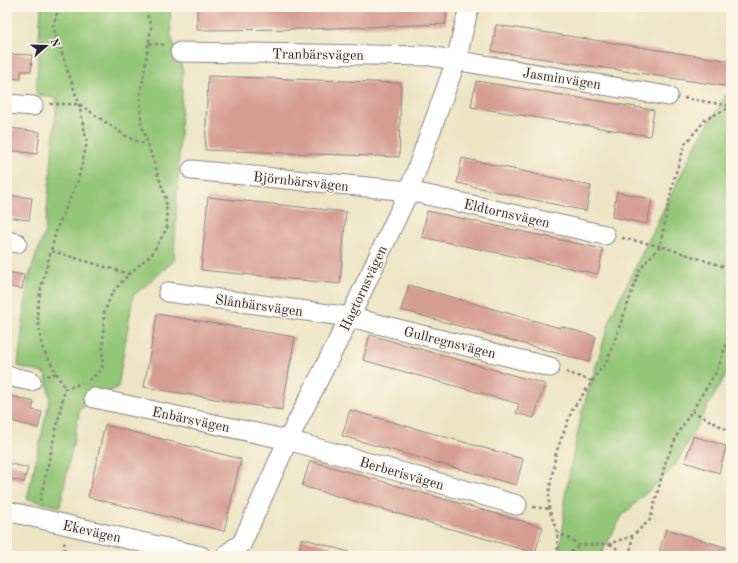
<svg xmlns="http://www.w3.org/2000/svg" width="738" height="563" font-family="'Old Standard TT',serif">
<rect width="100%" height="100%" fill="#fcf5e5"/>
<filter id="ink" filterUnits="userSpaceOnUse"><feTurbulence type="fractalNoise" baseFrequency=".025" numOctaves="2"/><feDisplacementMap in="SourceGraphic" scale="8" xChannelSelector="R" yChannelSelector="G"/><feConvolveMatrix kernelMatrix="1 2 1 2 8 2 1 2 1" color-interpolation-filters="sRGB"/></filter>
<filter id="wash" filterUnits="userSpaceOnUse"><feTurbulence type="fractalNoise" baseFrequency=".012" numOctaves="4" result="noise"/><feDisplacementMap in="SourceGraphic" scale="16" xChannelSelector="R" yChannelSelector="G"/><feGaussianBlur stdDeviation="0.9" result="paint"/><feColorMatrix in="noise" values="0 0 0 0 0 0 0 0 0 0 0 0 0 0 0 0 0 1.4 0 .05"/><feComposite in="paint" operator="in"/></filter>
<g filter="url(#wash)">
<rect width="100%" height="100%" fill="#ede4c4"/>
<path fill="#93c677" stroke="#5a7459" d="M 41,7 L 170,7 L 171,35 L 183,70 L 174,261 L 133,296 L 118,387 L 80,409 L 60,507 L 27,499 L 50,398 L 46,374 L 18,366 L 28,278 L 45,231 L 57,99 L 36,94 Z
M 731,93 L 731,362 L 729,369 L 674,467 L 622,516 L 600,556 L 558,556 L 564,522 L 564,501 L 582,411 L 612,314 L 697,142 L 727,94 Z"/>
<g id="blocks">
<path fill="#d59c92" d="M 197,7 L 446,7 L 446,24 L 306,29 L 197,30 Z
M 496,25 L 731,61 L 731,87 L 492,51 Z
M 7,54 L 32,55 L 31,71 L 21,71 L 21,79 L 7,78 Z
M 208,76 L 401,83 L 399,157 L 205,150 Z
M 476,81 L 654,110 L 650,136 L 471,107 Z
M 10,128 L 40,132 L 37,154 L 7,150 Z
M 462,158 L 591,186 L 586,211 L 457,183 Z
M 617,192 L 652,199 L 647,224 L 612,217 Z
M 7,195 L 32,198 L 29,220 L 7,217 Z
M 208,197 L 346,212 L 340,284 L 201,270 Z
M 427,211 L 603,249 L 598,274 L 422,237 Z
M 7,272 L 24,275 L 22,289 L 7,286 Z
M 409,285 L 560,328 L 561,326 L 596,337 L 589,362 L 401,310 Z
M 157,314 L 295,337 L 282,410 L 144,387 Z
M 370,335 L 545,384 L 534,418 L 516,413 L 519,404 L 363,360 Z
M 7,395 L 34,402 L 32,410 L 42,412 L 38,428 L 7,420 Z
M 350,410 L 523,459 L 516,485 L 342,436 Z
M 105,425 L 241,459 L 224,531 L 88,497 Z
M 693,436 L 726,446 L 719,473 L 685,462 Z
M 310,461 L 543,527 L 535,553 L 302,486 Z
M 7,463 L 28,468 L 24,482 L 7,478 Z
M 666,529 L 731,549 L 731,556 L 658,556 Z
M 302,538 L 349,552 L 349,556 L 297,556 Z"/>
</g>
</g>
<g filter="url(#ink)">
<use href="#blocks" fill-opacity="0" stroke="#888380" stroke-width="1"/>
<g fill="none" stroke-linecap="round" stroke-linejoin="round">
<defs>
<path id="minor" d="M 180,52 L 430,56 L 668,96
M 7,104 L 33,106
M 192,170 L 409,191 L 605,235
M 7,241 L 17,243
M 168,292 L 350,317 L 550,367
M 7,376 L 31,381
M 94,398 L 288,440 L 517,505
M 7,511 L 201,556
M 227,554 L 242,543 L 288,440 L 350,317 L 409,191 L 456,61 L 469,7"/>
</defs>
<use href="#minor" stroke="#888380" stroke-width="21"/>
<path stroke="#888380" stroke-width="2.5" stroke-dasharray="3 3" stroke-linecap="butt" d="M 59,7 L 53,27 L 79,104 L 87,143 L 78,180 L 57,228 L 41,288 L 37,311 L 42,347 L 65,389
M 149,43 L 164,45
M 684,98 L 731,106
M 50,104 L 79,104 L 129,138 L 147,145
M 622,238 L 660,246 L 731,269
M 52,251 L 129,274
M 566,372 L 592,381
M 47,376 L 57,373
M 89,380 L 102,369 L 104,313 L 112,293 L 129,274 L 152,254 L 167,228 L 166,199 L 141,123 L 140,99 L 151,27 L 145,7
M 692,411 L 731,432
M 40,501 L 65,389 L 82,383
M 533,507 L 549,509
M 557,532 L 549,509 L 549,493 L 556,453 L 572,410 L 608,359 L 640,269 L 660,246 L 673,182 L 685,144 L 707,118 L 731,107
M 64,542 L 65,556
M 610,544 L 628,556
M 558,556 L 557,532 L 580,545 L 609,544 L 632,536 L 650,520 L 666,461 L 678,433 L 717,371 L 731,331
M 566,556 L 580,545
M 630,556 L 632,536"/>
<use href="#minor" stroke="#fff" stroke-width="19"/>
</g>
</g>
<g text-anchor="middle" stroke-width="3" stroke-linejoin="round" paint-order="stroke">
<g font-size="14" fill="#22223b" stroke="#fcf5e5">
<text transform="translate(318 54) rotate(1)" y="5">Tranbärsvägen</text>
<text transform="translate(562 78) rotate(9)" y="5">Jasminvägen</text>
<text transform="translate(301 181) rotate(6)" y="5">Björnbärsvägen</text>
<text transform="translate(507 213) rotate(13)" y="5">Eldtornsvägen</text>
<text transform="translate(363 288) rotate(-65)" y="5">Hagtornsvägen</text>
<text transform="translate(259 305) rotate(8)" y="5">Slånbärsvägen</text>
<text transform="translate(450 342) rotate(14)" y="5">Gullregnsvägen</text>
<text transform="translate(191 419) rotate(12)" y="5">Enbärsvägen</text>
<text transform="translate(402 473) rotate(16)" y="5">Berberisvägen</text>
<text transform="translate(92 531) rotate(13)" y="5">Ekevägen</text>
</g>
</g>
<rect width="738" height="563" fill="none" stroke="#fcf5e5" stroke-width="24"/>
<g transform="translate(46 46) rotate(70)" stroke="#fcf5e5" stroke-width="3" paint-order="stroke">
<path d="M0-3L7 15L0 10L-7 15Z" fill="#22223b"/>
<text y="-6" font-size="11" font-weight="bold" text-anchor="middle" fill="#22223b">N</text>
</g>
</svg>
